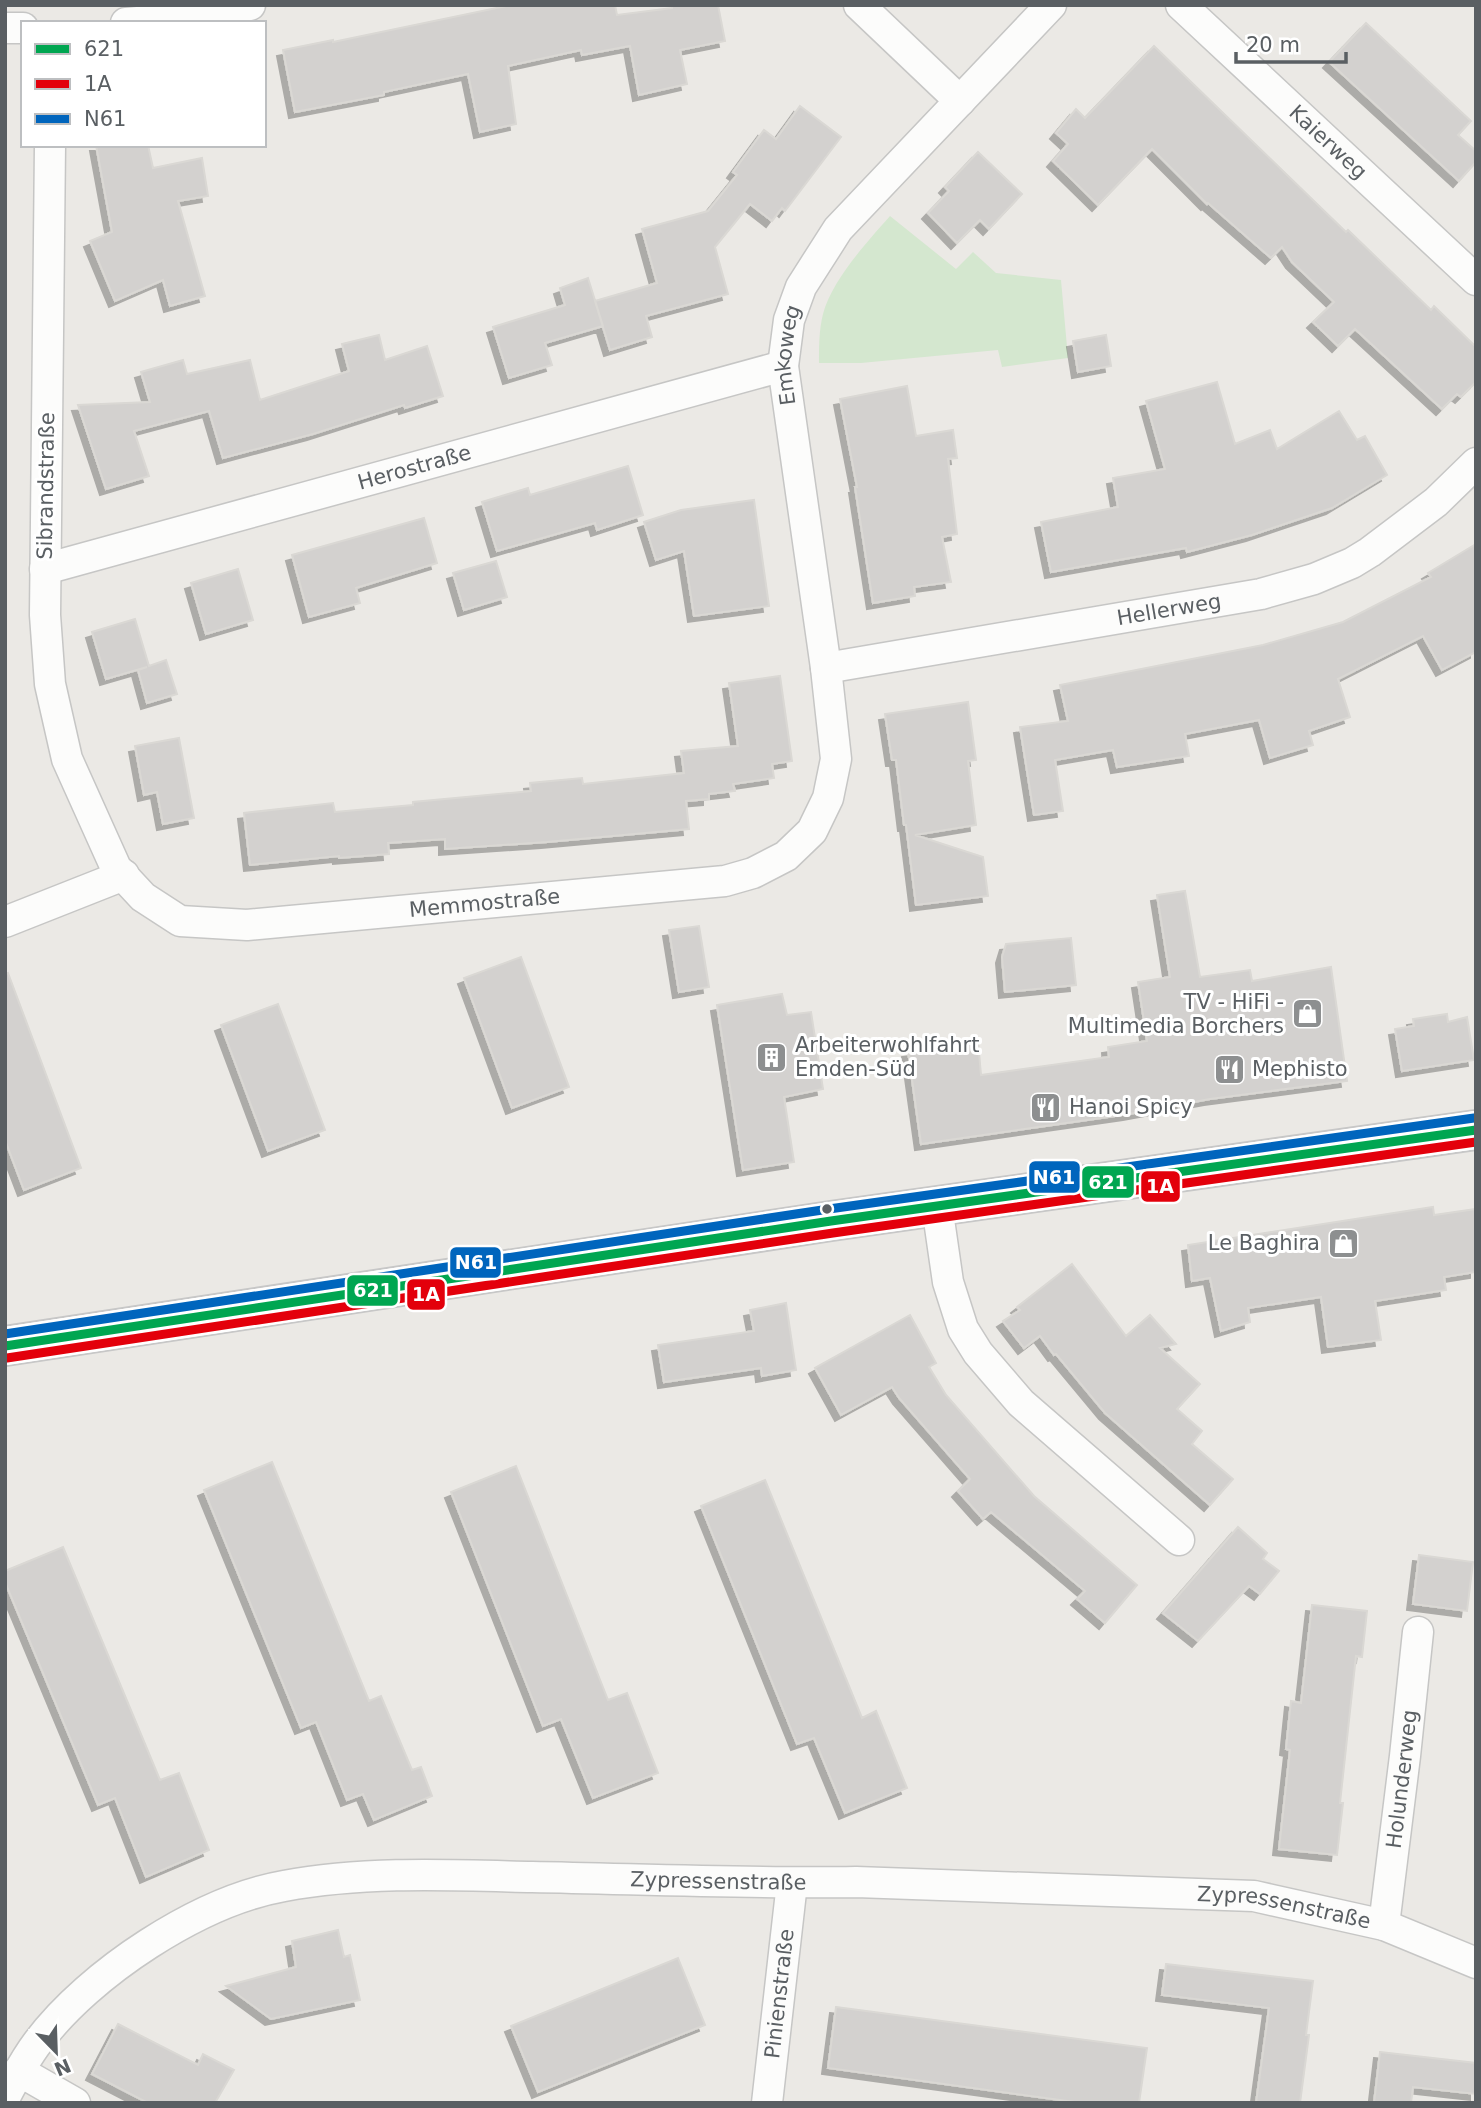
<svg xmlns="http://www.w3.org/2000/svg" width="1481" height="2108" font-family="'DejaVu Sans',sans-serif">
<defs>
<filter id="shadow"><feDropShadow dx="-6" dy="6" stdDeviation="0" flood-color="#0004"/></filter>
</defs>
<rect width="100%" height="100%" fill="#ebe9e5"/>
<path fill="#d4e7cf" d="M 890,216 L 956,269 L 973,252 L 996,273 L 1061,280 L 1068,358 L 1002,367 L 998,350 L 861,363 L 819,363 C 819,346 819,330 823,314 C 832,280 867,242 890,216 Z"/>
<path fill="#d3d1cf" stroke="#dad8d4" stroke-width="2" filter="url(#shadow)" d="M 511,5 L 615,5 L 617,15 L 672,8 L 672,5 L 718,5 L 725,41 L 680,50 L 687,84 L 639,95 L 630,46 L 582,55 L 581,50 L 508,66 L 516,124 L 480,132 L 468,74 L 384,92 L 384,95 L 295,112 L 283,50 L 333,40 L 333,42 Z
M 1366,23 L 1471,121 L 1458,135 L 1476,151 L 1476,162 L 1459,181 L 1329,62 Z
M 1154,46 L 1346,232 L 1348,230 L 1431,310 L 1434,306 L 1476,347 L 1476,382 L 1461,397 L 1457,394 L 1442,409 L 1355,329 L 1338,346 L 1313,322 L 1334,302 L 1292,262 L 1282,247 L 1271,258 L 1208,203 L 1207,204 L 1152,149 L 1098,205 L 1053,161 L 1068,144 L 1056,133 L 1076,109 L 1085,118 Z
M 800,106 L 841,137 L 785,211 L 782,208 L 772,221 L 750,204 L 715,247 L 728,294 L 646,316 L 652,337 L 610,350 L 595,301 L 657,283 L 642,229 L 708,211 L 737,175 L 733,172 L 764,130 L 776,139 Z
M 96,145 L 148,145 L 153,168 L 202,158 L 208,196 L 178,201 L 205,296 L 170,306 L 163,280 L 115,301 L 90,241 L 112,232 Z
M 978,152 L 1022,194 L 989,229 L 980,220 L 957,243 L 928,213 L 949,191 L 945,187 Z
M 588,278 L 603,326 L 545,343 L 552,365 L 509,378 L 493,327 L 565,305 L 560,288 Z
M 379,335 L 385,360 L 427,346 L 443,396 L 405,408 L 404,405 L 313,434 L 223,458 L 209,411 L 134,431 L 149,476 L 106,489 L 78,405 L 150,402 L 141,372 L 183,360 L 187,374 L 250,360 L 260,400 L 349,371 L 342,344 Z
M 1106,335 L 1111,366 L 1078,372 L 1073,341 Z
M 1217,382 L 1235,444 L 1270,430 L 1277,449 L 1339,411 L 1357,440 L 1365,436 L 1387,475 L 1332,508 L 1252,535 L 1187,552 L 1186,548 L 1051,572 L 1041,522 L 1118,507 L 1113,478 L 1165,469 L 1146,401 Z
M 907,386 L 916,436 L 953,430 L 957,458 L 948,459 L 957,534 L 942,537 L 951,582 L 914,587 L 915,596 L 873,603 L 855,487 L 857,487 L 840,399 Z
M 628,466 L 643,515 L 597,530 L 595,523 L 497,551 L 482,502 L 528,488 L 530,495 Z
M 754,500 L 769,606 L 694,616 L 684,551 L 656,560 L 644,522 L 681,510 Z
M 424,518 L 437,563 L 356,588 L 360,603 L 309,617 L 292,555 Z
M 1476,544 L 1476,652 L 1442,670 L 1423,636 L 1338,679 L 1350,717 L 1309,731 L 1313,745 L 1270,758 L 1259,720 L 1185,734 L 1189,756 L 1117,767 L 1113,750 L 1055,760 L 1063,811 L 1034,815 L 1020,727 L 1068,721 L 1060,685 L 1263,645 L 1343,622 L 1431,577 L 1428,573 Z
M 496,561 L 507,597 L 464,610 L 453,573 Z
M 238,569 L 253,620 L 206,634 L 191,583 Z
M 135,619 L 149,666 L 166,660 L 177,694 L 147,703 L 138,670 L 147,667 L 106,679 L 92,632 Z
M 780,676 L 792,761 L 772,764 L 774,778 L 733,784 L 735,791 L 709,794 L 709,799 L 686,801 L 689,829 L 547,842 L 445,849 L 445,839 L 388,843 L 389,854 L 339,858 L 339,856 L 250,865 L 244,813 L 333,803 L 335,812 L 413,805 L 413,802 L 531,791 L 530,783 L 582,778 L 583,784 L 684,773 L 681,751 L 738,746 L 729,683 Z
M 968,702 L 976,760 L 968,761 L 976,825 L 915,835 L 983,857 L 988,896 L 916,905 L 906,825 L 904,825 L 896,760 L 892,760 L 885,714 Z
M 179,738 L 194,818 L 163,824 L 157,792 L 144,795 L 135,746 Z
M 1185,891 L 1200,977 L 1250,970 L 1252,981 L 1331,967 L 1347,1081 L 1210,1099 L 1129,1114 L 921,1144 L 908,1051 L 978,1041 L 981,1075 L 1109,1057 L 1108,1047 L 1147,1041 L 1138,982 L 1170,977 L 1157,895 Z
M 699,926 L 709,987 L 679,992 L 669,930 Z
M 1071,938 L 1076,985 L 1005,992 L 1002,957 L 1006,944 Z
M 521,957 L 569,1087 L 512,1108 L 464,978 Z
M 8,973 L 81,1168 L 24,1190 L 5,1140 L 5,974 Z
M 782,994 L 787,1015 L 811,1012 L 823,1089 L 784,1097 L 794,1162 L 743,1170 L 717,1005 Z
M 278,1004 L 325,1130 L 268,1151 L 221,1025 Z
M 1447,1014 L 1448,1022 L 1467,1017 L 1474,1060 L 1402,1071 L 1395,1029 L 1414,1026 L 1413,1019 Z
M 1433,1207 L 1434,1215 L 1476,1209 L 1476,1272 L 1444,1277 L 1446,1290 L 1375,1301 L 1381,1340 L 1328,1347 L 1321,1297 L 1248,1308 L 1250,1322 L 1221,1331 L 1210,1278 L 1192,1281 L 1188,1245 Z
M 1072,1264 L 1126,1336 L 1150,1315 L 1176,1344 L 1160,1348 L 1200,1384 L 1177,1409 L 1202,1431 L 1192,1444 L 1233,1479 L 1210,1505 L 1105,1413 L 1056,1354 L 1054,1355 L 1040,1336 L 1024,1348 L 1003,1321 L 1020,1310 L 1017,1307 Z
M 786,1303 L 796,1370 L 762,1376 L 761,1368 L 664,1382 L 658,1345 L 754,1331 L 750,1310 Z
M 910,1315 L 936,1363 L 929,1367 L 946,1395 L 1034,1496 L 1137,1585 L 1105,1623 L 1077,1599 L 1085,1591 L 991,1512 L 983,1519 L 958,1491 L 970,1479 L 899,1398 L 892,1387 L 841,1415 L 815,1368 Z
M 272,1462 L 369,1701 L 381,1696 L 412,1770 L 421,1767 L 432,1796 L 374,1820 L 363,1794 L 347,1800 L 316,1722 L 301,1728 L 204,1490 Z
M 516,1466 L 608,1700 L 627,1693 L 658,1773 L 593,1798 L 561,1719 L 543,1726 L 451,1492 Z
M 765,1480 L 862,1718 L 876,1711 L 907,1788 L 845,1813 L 814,1738 L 797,1744 L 701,1506 Z
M 1238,1527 L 1267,1553 L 1263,1559 L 1279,1571 L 1260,1594 L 1249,1586 L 1198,1641 L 1163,1613 Z
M 63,1547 L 160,1780 L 179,1773 L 209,1850 L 146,1877 L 115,1798 L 98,1805 L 5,1582 L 5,1571 Z
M 1419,1555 L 1473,1562 L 1467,1611 L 1413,1604 Z
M 1312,1605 L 1367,1611 L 1362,1657 L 1356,1656 L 1340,1803 L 1343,1803 L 1337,1855 L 1279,1849 L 1290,1750 L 1286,1749 L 1291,1701 L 1301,1703 Z
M 338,1930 L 344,1957 L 350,1955 L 360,2000 L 271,2019 L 226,1986 L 296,1967 L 292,1941 Z
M 678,1958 L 705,2025 L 538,2092 L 511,2026 Z
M 1166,1964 L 1313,1981 L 1306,2035 L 1309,2035 L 1300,2103 L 1256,2103 L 1269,2008 L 1162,1995 Z
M 836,2007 L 1147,2048 L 1139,2103 L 1082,2103 L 828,2068 Z
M 118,2024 L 198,2065 L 203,2054 L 234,2070 L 215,2103 L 148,2103 L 92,2074 Z
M 1380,2052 L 1476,2063 L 1476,2094 L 1413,2087 L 1411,2103 L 1374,2103 Z"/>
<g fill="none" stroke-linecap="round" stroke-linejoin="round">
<defs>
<g id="street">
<path d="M 859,5 L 960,101"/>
<path id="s1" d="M 1181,5 L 1476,280"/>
<path d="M 126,23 L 173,19 L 250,5"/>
<path d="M 5,28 L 23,28"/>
<path id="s2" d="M 50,145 L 45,615 L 50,684 L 67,759 L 116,868 L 143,897 L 180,921 L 247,925 L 725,881 L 753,873 L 786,856 L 812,831 L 828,798 L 836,759 L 826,668 L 783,366 L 789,320 L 801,287 L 838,229 L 1051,5"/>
<path id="s3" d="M 45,569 L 783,366"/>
<path id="s4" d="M 826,668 L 1261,594 L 1314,579 L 1352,563 L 1370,552 L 1436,502 L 1476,463"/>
<path d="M 5,922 L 124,875"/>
<path d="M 937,1206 L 948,1282 L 963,1329 L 978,1353 L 1021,1403 L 1179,1540"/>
<path id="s5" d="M 1384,1925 L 1405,1756 L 1418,1632"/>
<path d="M 19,2071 L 75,2103"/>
<path id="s6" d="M 5,2097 C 15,2078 25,2059 38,2042 C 90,1973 199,1901 284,1886 C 366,1871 450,1875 532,1877 C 640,1879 748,1884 856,1882 L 1254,1896 L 1384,1925 L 1476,1963"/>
<path id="s7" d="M 767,2103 L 792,1883"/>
</g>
<path id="secondary" d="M 5,1346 L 831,1221 L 1476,1130"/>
</defs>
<use href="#street" stroke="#c6c6c5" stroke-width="33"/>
<use href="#secondary" stroke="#c7c7c7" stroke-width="42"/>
<use href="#street" stroke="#fcfcfb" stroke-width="30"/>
<use href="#secondary" stroke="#fcfcfb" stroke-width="38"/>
<defs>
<path id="bus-1" d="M 5,1346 L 831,1221 L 1476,1130"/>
<path id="bus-2" d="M 7,1358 L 833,1233 L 1476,1142"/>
<path id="bus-3" d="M 5,1334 L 829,1209 L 1474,1118"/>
</defs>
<use href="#bus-1" stroke="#fff" stroke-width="14"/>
<use href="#bus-2" stroke="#fff" stroke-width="14"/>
<use href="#bus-3" stroke="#fff" stroke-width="14"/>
<use href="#bus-1" stroke="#00a651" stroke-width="9"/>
<use href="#bus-2" stroke="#e3000b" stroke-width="9"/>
<use href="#bus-3" stroke="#0065bd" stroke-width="9"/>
</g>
<defs>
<symbol id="shop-square" viewBox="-11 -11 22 22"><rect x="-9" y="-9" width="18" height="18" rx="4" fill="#8d8f90" stroke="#fff"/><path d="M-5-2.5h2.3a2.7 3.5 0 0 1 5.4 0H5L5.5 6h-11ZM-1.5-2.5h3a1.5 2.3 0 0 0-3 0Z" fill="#fff"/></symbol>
<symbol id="building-square" viewBox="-11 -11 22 22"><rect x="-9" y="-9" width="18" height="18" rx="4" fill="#8d8f90" stroke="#fff"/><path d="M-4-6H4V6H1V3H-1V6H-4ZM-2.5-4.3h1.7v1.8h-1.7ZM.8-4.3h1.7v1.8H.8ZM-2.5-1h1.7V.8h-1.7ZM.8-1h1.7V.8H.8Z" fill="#fff"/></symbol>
<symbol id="restaurant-square" viewBox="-11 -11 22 22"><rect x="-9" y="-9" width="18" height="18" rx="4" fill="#8d8f90" stroke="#fff"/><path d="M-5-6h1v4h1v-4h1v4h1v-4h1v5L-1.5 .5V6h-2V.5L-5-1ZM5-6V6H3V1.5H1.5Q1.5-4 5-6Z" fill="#fff"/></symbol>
</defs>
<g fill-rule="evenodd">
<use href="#shop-square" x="1290" y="996" width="35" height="35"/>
<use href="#building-square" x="754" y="1040" width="35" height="35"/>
<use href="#restaurant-square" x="1212" y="1052" width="35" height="35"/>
<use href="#restaurant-square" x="1028" y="1090" width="35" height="35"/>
<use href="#shop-square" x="1326" y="1226" width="35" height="35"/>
</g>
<circle fill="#5a5f63" stroke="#fff" stroke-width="2.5" cx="827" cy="1209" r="6"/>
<g text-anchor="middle" stroke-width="6" stroke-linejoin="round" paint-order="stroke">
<g font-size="21" fill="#5a5f63" stroke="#fff">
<text dy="7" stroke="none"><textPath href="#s1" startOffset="201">Kaierweg</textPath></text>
<text dy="7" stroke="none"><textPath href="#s2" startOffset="1953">Emkoweg</textPath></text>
<text dy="7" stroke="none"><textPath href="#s3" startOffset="383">Herostraße</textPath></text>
<text transform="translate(46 486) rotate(-89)" y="7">Sibrandstraße</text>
<text dy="7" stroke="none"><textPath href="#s4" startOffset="348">Hellerweg</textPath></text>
<text dy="7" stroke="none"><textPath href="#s2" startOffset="1125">Memmostraße</textPath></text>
<text dy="7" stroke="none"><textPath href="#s5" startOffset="147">Holunderweg</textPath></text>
<text dy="7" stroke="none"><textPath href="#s6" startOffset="796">Zypressenstraße</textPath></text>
<text dy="7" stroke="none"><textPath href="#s6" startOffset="1363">Zypressenstraße</textPath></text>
<text dy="7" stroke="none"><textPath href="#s7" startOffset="110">Pinienstraße</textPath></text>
</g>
<g font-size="21" fill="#5a5f63" stroke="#fff" text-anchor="start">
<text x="1284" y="1009" text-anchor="end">TV - HiFi -<tspan x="1284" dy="24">Multimedia Borchers</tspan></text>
<text x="795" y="1052">Arbeiterwohlfahrt<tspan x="795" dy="24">Emden-Süd</tspan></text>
<text x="1252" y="1076">Mephisto</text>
<text x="1069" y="1114">Hanoi Spicy</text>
<text x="1320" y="1250" text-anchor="end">Le Baghira</text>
</g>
</g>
<g stroke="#fff" stroke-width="2.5">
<rect x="1028" y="1160" width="53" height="34" rx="7" fill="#0065bd"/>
<rect x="1081" y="1165" width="54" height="34" rx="7" fill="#00a651"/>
<rect x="1140" y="1170" width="41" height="33" rx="7" fill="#e3000b"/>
<rect x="449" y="1246" width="53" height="33" rx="7" fill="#0065bd"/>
<rect x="346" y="1274" width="53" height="33" rx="7" fill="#00a651"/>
<rect x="406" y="1278" width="40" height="33" rx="7" fill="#e3000b"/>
</g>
<g font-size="19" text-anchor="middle" font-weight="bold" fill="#fff">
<text x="1054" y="1184">N61</text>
<text x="1108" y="1189">621</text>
<text x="1160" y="1193">1A</text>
<text x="476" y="1269">N61</text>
<text x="373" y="1297">621</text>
<text x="426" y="1301">1A</text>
</g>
<rect width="1481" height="2108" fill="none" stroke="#5a5f63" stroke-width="14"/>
<rect x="21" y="21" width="245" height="126" fill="#ffffff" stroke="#bdbfc1" stroke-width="2"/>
<rect x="35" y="44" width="35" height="10" fill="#00a651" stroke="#bdbfc1" stroke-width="2"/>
<text x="84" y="56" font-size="21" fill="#5a5f63">621</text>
<rect x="35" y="79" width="35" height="10" fill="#e3000b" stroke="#bdbfc1" stroke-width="2"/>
<text x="84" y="91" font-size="21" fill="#5a5f63">1A</text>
<rect x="35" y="114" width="35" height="10" fill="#0065bd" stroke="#bdbfc1" stroke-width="2"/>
<text x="84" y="126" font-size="21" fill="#5a5f63">N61</text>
<g transform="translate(56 2052) rotate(157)" stroke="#ffffff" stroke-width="5" paint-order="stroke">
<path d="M0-5L12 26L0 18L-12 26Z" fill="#5a5f63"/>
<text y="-10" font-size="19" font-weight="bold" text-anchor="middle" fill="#5a5f63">N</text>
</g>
<path d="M1236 52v10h110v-10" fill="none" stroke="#5a5f63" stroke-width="3.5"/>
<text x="1246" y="52" font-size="21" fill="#5a5f63" stroke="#ffffff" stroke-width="5" paint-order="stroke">20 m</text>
</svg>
